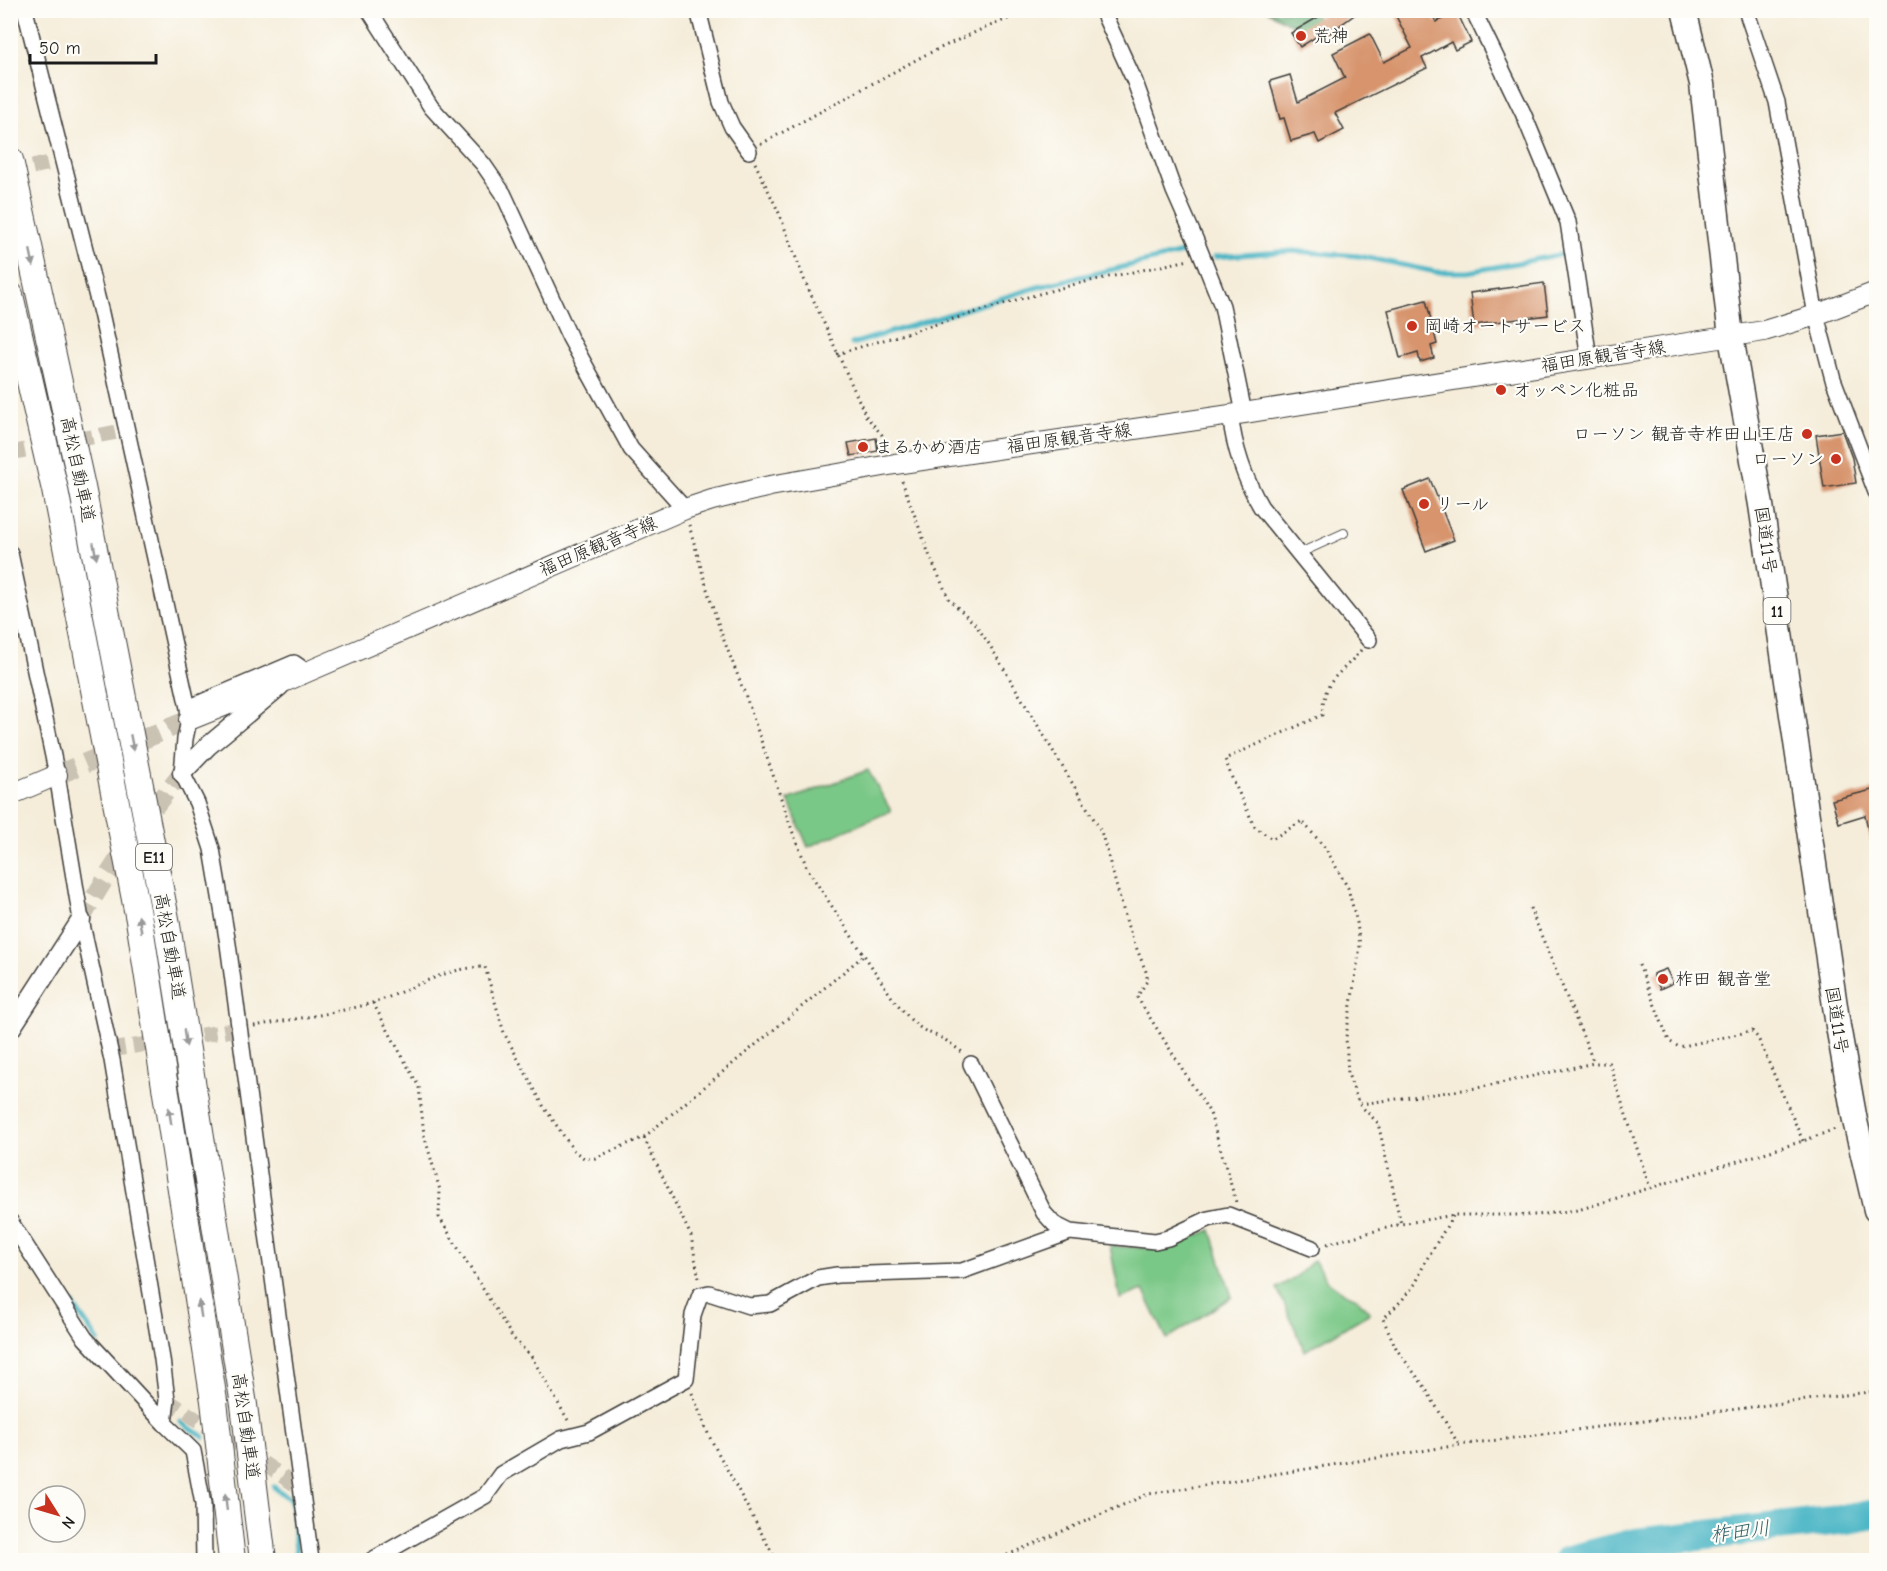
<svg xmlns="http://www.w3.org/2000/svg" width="1887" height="1571" font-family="'Comic Neue','Klee One',sans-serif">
<rect width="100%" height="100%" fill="#fdfcf7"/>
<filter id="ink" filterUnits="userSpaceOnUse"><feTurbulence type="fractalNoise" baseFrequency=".0167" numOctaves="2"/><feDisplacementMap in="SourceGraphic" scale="12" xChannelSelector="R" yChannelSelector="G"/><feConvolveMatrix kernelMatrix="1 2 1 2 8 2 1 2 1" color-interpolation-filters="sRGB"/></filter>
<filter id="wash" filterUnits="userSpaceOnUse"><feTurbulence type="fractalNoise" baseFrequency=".008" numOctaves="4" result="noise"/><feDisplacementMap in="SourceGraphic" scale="24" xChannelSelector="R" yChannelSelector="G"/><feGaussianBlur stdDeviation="1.35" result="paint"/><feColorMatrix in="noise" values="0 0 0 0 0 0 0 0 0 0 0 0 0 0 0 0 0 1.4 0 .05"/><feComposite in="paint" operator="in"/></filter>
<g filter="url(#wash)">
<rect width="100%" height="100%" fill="#f5edda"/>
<path fill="#7ac887" stroke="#4b7252" stroke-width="1.5" d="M 868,770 L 891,811 L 808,847 L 788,800 Z
M 1211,1230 L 1232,1297 L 1167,1339 L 1143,1290 L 1120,1299 L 1110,1246 L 1162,1249 Z
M 1314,1260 L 1326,1280 L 1341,1291 L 1357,1298 L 1370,1313 L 1305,1351 L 1277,1288 L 1297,1276 Z"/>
<path fill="#63ac74" stroke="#406448" stroke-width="1.5" d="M 1268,11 L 1312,11 L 1322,24 L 1316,35 L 1284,21 Z"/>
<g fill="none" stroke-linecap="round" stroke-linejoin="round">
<path stroke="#49b5c5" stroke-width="5" d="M 1215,257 L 1292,251 L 1359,256 L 1436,272 L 1468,272 L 1565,254
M 852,344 L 1038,287 L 1191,251
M 71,1302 L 98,1341
M 181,1422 L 204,1437
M 274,1487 L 291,1500 L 297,1560"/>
<path stroke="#49b5c5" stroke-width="30" d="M 1569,1560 L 1636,1543 L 1848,1519 L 1876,1514"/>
</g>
<g id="blocks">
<path fill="#d7946d" d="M 1316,10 L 1361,10 L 1324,37 L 1322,33 L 1300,47 L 1291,33 L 1320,16 Z
M 1393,10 L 1430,10 L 1436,22 L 1457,12 L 1471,42 L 1455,50 L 1451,42 L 1422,58 L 1427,68 L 1335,113 L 1344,130 L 1319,143 L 1315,134 L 1291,141 L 1284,118 L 1280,119 L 1270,81 L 1290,75 L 1298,102 L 1345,78 L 1333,53 L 1370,34 L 1384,62 L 1412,48 Z
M 1544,283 L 1548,315 L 1474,325 L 1470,293 Z
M 1426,300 L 1437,344 L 1431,346 L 1434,358 L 1420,362 L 1418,353 L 1400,358 L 1388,310 Z
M 1842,431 L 1852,458 L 1856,483 L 1824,488 L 1816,435 Z
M 876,438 L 878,451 L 851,456 L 848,443 Z
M 1430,479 L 1454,540 L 1426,551 L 1403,490 Z
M 1876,789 L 1876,841 L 1871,842 L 1865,815 L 1839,823 L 1832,800 Z
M 1666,969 L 1673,983 L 1660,989 L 1653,974 Z"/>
</g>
</g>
<g filter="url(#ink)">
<use href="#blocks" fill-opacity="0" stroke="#3d3b38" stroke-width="1.5"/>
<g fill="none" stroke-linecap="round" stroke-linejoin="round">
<path stroke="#cac3b4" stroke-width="15" stroke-dasharray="15 8" stroke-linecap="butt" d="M 10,172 L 63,160
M 10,453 L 127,430
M 110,1050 L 239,1029
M 167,1400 L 302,1489"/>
<path stroke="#cac3b4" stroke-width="18" stroke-dasharray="18 9" stroke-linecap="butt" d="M 81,920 C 110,868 144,819 182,773"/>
<path stroke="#cac3b4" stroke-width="20" stroke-dasharray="20 10" stroke-linecap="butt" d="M 57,775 L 189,720"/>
<defs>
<path id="service" d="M 1300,553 L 1344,533"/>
<path id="minor" d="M 25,10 L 101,313 L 188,708 L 189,720 L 185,739 L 182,773 L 197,803 L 212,849 L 228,944 L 311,1560
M 369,10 L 431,107 L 483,164 L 503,193 L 570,338 L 631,449 L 685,509
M 698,10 L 721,102 L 732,127 L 749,151
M 1102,10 L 1135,82 L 1174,191 L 1196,241 L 1222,306 L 1244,413
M 1473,10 L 1523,113 L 1568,222 L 1589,358
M 1746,10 L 1777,102 L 1816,315 L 1833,379 L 1876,492
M 1230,414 C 1234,448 1244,478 1261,507 L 1369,640
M 10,553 L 57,775 L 81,920 L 112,1060 L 162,1359 L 167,1400 L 164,1423
M 188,708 L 294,663 L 307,672
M 971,1064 L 1044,1213 L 1054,1224 L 1070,1232
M 10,1221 L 85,1338 L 164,1423 L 193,1451 L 203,1504 L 204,1560
M 372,1560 L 485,1496 L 501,1474 L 561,1439 L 589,1432 L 686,1379 L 693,1315 L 700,1295 L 709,1293 L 749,1306 L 770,1304 L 818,1278 L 837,1275 L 962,1271 L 1070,1232 L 1155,1241 L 1168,1238 L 1208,1219 L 1228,1215 L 1312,1248"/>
<path id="tertiary" d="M 182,773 L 208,746 L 280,686
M 10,1030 L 81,920"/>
<path id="secondary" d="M 189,720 L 286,681 L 685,509 L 712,500 L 770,486 L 895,464 L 1244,413 L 1764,331 L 1816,315 L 1876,292
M 10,795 L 57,775"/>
<path id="trunk" d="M 1684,10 L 1702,84 L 1731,337 L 1761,505 L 1838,1026 L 1855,1121 L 1876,1210"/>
<path id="motorway" d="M 10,160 L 82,487 L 166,919 L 244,1405 L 263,1560
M 10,295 L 55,490 L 139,920 L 214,1401 L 232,1560"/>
</defs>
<use href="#service" stroke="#3d3b38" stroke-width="10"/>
<use href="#minor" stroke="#3d3b38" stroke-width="18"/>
<use href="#tertiary" stroke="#3d3b38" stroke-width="21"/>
<use href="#secondary" stroke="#3d3b38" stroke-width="22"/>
<use href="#trunk" stroke="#3d3b38" stroke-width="27"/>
<use href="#motorway" stroke="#3d3b38" stroke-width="28"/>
<path stroke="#3d3b38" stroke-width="3" stroke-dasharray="1.5 4.5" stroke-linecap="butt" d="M 761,144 L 925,55 L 980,30 L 1030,10
M 755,163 L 779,213 L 804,279 L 866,416 L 882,435 L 887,447
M 837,354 L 1013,301 L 1076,284 L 1189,260
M 902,481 L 930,557 L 949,599 L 976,625 L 989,644 L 1101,831 L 1128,927 L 1147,974 L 1147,981 L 1137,997 L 1210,1113 L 1236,1202
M 689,525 L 709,596 L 723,638 L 745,694 L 793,833 L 808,870 L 893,999 L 911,1020 L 923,1030 L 944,1039 L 962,1052
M 1361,650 C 1339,677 1324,677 1322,715 L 1225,759 L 1232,778 L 1255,827 L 1272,839 L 1302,821 L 1326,849 L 1348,888 L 1357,923 L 1360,946 L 1346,1037 L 1348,1074 L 1359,1104 L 1378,1123 L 1401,1224
M 1530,908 L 1594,1063
M 1639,965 L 1669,1041 L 1679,1047 L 1752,1031 L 1758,1038 L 1803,1141
M 373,1003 L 419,1087 L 424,1135 L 440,1190 L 439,1217 L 513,1338 L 531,1356 L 569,1422
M 254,1026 C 293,1019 334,1014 372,1003 C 411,991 443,967 485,967 L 504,1033 L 544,1107 L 574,1151 L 584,1158 L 595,1158 L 644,1137 L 863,956
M 1360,1104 L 1477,1088 L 1594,1063 L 1609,1063 L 1650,1188
M 644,1138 L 691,1236 L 699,1279
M 1453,1216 L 1425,1262 L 1416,1283 L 1402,1300 L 1383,1319 L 1397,1350 L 1424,1386 L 1459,1445
M 1327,1244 L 1401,1224 L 1454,1215 L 1537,1215 L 1578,1210 L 1803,1141 L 1838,1128
M 692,1393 L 709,1436 L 776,1560
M 996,1560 L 1148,1494 L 1459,1445 L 1876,1391"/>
<use href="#service" stroke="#fff" stroke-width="8"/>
<use href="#minor" stroke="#fff" stroke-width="15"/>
<use href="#tertiary" stroke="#fff" stroke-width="18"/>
<use href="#secondary" stroke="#fff" stroke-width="20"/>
<use href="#trunk" stroke="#fff" stroke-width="24"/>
<use href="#motorway" stroke="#fff" stroke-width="26"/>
</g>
<defs><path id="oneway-solid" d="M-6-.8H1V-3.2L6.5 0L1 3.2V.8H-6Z" transform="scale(1.5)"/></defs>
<g fill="#999">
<use href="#oneway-solid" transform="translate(32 258) rotate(78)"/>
<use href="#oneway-solid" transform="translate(95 551) rotate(79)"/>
<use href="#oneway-solid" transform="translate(132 743) rotate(79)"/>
<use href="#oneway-solid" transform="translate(140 924) rotate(-100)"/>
<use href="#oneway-solid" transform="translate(185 1038) rotate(81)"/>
<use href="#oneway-solid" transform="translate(170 1116) rotate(-99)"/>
<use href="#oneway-solid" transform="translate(200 1309) rotate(-99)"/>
<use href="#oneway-solid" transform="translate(226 1502) rotate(-96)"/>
</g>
</g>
<g fill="#c8321e" stroke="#fdfcf7" stroke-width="2">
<circle cx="1301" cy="36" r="6"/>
<circle cx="1412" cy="326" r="6"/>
<circle cx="1501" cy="390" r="6"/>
<circle cx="1807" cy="434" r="6"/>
<circle cx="863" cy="447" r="6"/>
<circle cx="1836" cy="459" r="6"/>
<circle cx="1424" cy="504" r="6"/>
<circle cx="1663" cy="979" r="6"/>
</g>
<g text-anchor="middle" stroke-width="4.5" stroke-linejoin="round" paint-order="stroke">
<g fill="#fdfcf7" stroke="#605f5e" stroke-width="1.5">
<rect x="1763.5" y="598" width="27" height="26" rx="4.5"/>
<rect x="136" y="844" width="36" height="26" rx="4.5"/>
</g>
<g font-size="16" font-weight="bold" fill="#1c1c1c">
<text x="1777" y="617">11</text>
<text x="154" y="863">E11</text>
</g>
<g font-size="18" fill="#1c1c1c" stroke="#fdfcf7" text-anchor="start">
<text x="1313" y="42">荒神</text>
<text x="1424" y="332">岡崎オートサービス</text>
<text x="1513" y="396">オッペン化粧品</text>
<text x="1795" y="440" text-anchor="end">ローソン 観音寺柞田山王店</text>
<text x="875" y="453">まるかめ酒店</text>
<text x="1824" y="465" text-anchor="end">ローソン</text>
<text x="1436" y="510">リール</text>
<text x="1675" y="985">柞田 観音堂</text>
</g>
<g font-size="18" fill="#1c1c1c" stroke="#fdfcf7">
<text transform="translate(1603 356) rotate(-9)" y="6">福田原観音寺線</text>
<text transform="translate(1069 438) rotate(-8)" y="6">福田原観音寺線</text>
<text transform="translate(78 469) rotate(78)" y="6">高松自動車道</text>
<text transform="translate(1766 540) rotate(82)" y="6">国道11号</text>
<text transform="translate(598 546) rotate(-23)" y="6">福田原観音寺線</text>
<text transform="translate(170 946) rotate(80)" y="6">高松自動車道</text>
<text transform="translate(1837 1020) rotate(81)" y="6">国道11号</text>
<text transform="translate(246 1426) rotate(82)" y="6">高松自動車道</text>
</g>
<g font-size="20" font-style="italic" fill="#306168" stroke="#fdfcf7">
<text transform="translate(1740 1531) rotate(-7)" y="7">柞田川</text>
</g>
</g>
<rect width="1887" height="1571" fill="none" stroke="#fdfcf7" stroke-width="36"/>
<g transform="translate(57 1514) rotate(127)"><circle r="28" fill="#fdfcf7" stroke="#a3a29f" stroke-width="1.5"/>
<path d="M0-4.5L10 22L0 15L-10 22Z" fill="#c8321e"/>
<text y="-9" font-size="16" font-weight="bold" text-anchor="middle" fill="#1c1c1c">N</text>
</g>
<path d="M30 54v9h126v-9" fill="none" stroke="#1c1c1c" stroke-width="3"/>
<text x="39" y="54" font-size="18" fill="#1c1c1c" stroke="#fdfcf7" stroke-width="4.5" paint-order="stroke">50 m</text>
</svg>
